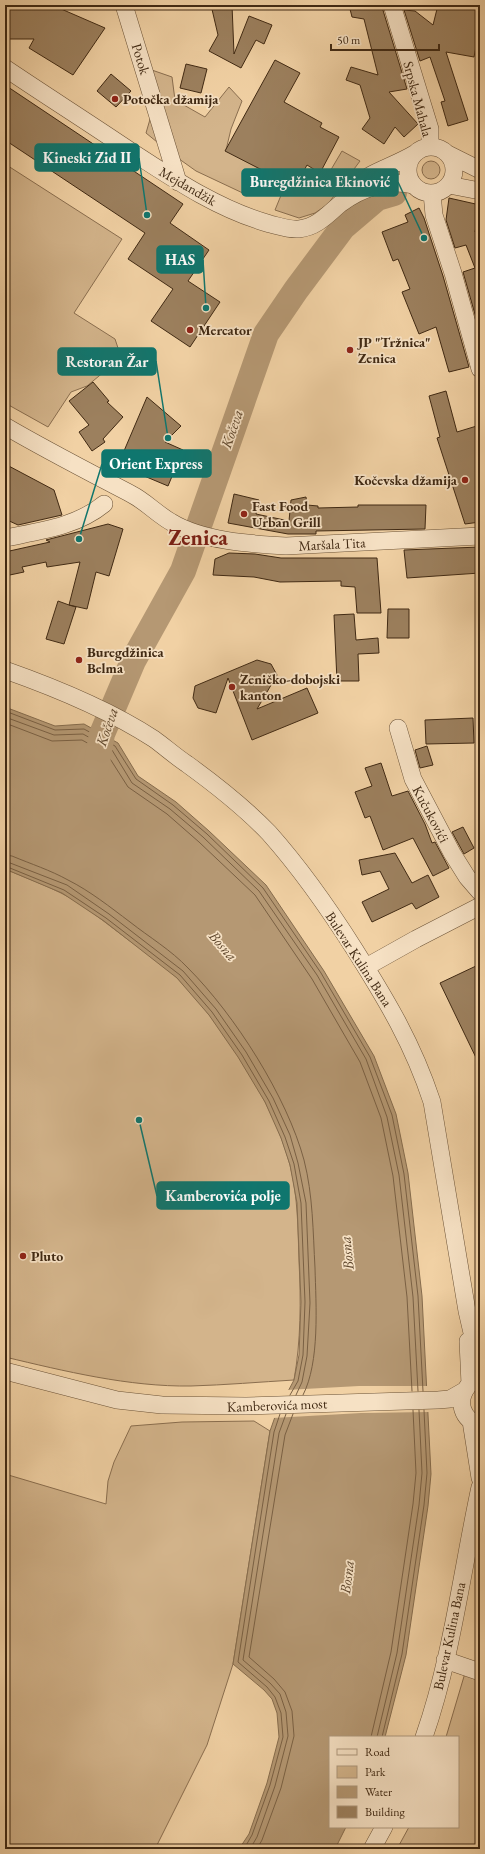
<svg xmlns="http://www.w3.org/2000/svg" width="485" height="1854" font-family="'EB Garamond',serif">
<rect width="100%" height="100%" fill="#f1d1a4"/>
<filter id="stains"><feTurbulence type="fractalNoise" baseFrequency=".005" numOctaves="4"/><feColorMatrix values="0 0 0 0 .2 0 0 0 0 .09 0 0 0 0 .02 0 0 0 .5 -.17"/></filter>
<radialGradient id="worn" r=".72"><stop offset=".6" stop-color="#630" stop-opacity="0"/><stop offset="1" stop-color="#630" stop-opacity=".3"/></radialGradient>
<path fill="#d3b48b" stroke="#8a6e4f" d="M 146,68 L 172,77 L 175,100 L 205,117 L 229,87 L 242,101 L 231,129 L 226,150 L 261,169 L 247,195 L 196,171 L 168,151 L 146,133 L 153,109 Z
M 342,151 L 360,161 L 328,204 L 315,213 L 299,218 L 275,210 L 284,188 L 295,191 L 301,182 L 312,185 L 316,175 L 329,173 Z
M422 170a9 9 0 1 1 18 0a9 9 0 1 1-18 0Z
M 5,164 L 122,239 L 74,313 L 115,339 L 119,351 L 111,366 L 87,386 L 71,392 L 48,427 L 5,403 Z
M 5,869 C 24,877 43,884 61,893 C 83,904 103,921 122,935 C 140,949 162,962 178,979 C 223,1025 274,1103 290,1165 C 298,1197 298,1229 299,1261 C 301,1301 301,1340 294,1380 C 260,1382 225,1385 191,1386 C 129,1387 64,1371 5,1357 Z
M 254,1421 L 270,1431 L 233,1664 L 207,1745 L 155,1849 L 5,1849 L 5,1474 L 106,1504 L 108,1481 L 114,1462 L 131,1426 L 182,1422 Z
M 465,1673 L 480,1678 L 480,1849 L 397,1849 L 409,1827 L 458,1827 L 458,1737 L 446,1737 Z"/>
<path fill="#b59873" stroke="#866c4d" d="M 5,707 L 55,726 L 84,724 L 118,743 L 138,776 L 176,802 L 209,831 L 266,885 L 324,971 L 374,1056 L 396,1114 L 408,1173 L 422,1296 L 431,1474 L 428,1506 L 406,1655 L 385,1737 L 330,1737 L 330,1827 L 346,1827 L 335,1849 L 239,1849 L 249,1834 L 267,1783 L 279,1737 L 277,1713 L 272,1699 L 264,1690 L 233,1664 L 270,1431 L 276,1414 L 294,1380 L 299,1355 L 301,1302 L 297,1203 L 290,1165 L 281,1138 L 265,1102 L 238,1057 L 209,1015 L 177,978 L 104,921 L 62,893 L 5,869 Z"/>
<path fill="#f1d1a4" d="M 359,1386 L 429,1386 L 430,1412 L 361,1413 L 273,1418 L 286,1390 Z"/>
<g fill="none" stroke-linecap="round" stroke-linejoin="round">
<path stroke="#7a6043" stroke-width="1" d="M 5,711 L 55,730 L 84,729 L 115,746 L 136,779 L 173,805 L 207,834 L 263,888 L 321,973 L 370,1057 L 392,1115 L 404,1174 L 418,1296 L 423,1391
M 5,717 L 54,735 L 83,734 L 112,750 L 132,783 L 170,809 L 203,837 L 259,891 L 317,975 L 366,1059 L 387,1117 L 399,1175 L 413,1297 L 418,1391
M 5,723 L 52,741 L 82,740 L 107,754 L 128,787 L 167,814 L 199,842 L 255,895 L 312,979 L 360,1062 L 381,1118 L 393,1176 L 407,1297 L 412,1391
M 5,855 L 12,856 C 31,864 50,870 68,880 C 90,891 110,907 130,922 C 149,937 171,950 188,968 C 235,1015 287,1097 304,1160 C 313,1195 313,1232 315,1268 C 316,1305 320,1362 303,1395
M 5,861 L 67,885 L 109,914 L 183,971 L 216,1009 L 246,1052 L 273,1098 L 290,1135 L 298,1163 L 306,1203 L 310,1303 L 307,1356 L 302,1382 L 296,1395
M 5,866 L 64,890 L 106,918 L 180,975 L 212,1012 L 242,1055 L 269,1101 L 285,1137 L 294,1164 L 301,1203 L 305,1302 L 303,1355 L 298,1381 L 290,1395
M 371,1737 L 391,1652 L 413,1504 L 416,1473 L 413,1410
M 377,1737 L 397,1653 L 419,1505 L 422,1473 L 419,1410
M 382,1737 L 402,1654 L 424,1505 L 427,1473 L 424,1410
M 244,1849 L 252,1835 L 270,1785 L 283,1737 L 281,1713 L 275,1697 L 267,1687 L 238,1662 L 274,1432 L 280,1414
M 250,1849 L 257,1837 L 275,1786 L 288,1736 L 286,1712 L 280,1694 L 270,1683 L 243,1660 L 279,1433 L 286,1414
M 257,1849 L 262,1840 L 281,1788 L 294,1736 L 292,1711 L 285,1692 L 274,1679 L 249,1657 L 285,1435 L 293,1414"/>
<path stroke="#b59873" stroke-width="26" d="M 96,768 L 102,734 L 133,661 L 183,571 L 266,334 L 296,290 L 343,227 L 377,198 L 394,193"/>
</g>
<path fill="#9c805e" stroke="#402913" d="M 5,5 L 52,5 L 105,28 L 73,75 L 29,48 L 34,39 L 5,39 Z
M 211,5 L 232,5 L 234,54 L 249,16 L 272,25 L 264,44 L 256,40 L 241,68 L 209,51 L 218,35 Z
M 349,5 L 378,5 L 379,7 L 382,7 L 407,89 L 389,92 L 418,124 L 404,137 L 395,127 L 384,144 L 362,129 L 370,118 L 360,85 L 346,80 L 351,67 L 378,75 L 364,19 L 352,17 Z
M 438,5 L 480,5 L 480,25 L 474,57 L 446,52 L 468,120 L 448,126 L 441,102 L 445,101 L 430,57 L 420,61 L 404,10 L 415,11 L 433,25 Z
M 275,60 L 300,73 L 284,102 L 322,123 L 320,127 L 339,137 L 320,173 L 307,165 L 295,187 L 225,151 Z
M 186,64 L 207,69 L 201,93 L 180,88 Z
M 111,74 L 131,91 L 116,107 L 97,91 Z
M 5,85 L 183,204 L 170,223 L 209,250 L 188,281 L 220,302 L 190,347 L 151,321 L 173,289 L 128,259 L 145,233 L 5,140 Z
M 449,198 L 480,205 L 475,232 L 480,235 L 480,332 L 463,272 L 475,268 L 466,245 L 455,248 L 446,220 Z
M 419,208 L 424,218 L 443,276 L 469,367 L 449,372 L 436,327 L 419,334 L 402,292 L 410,289 L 398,259 L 393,261 L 382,232 L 408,222 L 405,215 Z
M 93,382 L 109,401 L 107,402 L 123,417 L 103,439 L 105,442 L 92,451 L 79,432 L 89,425 L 69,401 Z
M 446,391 L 457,432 L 480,425 L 480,522 L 465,524 L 437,438 L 440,437 L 429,396 Z
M 147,397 L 181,426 L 165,442 L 183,450 L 168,486 L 118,465 Z
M 5,464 L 54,490 L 62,515 L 18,525 L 5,519 Z
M 234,494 L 259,500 L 256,514 L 289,521 L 291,500 L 306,497 L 307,505 L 318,506 L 318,508 L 358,507 L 358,505 L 426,505 L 425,529 L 316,531 L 316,534 L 288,534 L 228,523 Z
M 108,524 L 123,529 L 109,576 L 96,572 L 87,609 L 69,605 L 76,607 L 64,644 L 46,639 L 58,601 L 69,605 L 80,562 L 47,567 L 46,562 L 22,567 L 24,572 L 5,576 L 5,552 L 50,542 L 46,540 Z
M 480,547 L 480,573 L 407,578 L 404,550 Z
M 229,553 L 255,554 L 281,558 L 377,558 L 381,613 L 357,613 L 355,587 L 341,586 L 341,581 L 280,582 L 254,577 L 213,575 L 215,559 Z
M 388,609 L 409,609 L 409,638 L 387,638 Z
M 354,614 L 356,640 L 378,638 L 379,653 L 358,654 L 359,681 L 337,681 L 334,615 Z
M 257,660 L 271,664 L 277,675 L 257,709 L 307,688 L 318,713 L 252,740 L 228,678 L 216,713 L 198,708 L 193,698 L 195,686 Z
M 473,718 L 474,743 L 426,744 L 425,720 Z
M 427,746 L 433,765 L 420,768 L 415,750 Z
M 381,763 L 392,796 L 408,791 L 425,824 L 432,843 L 435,842 L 449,868 L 433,876 L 413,838 L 383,850 L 370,816 L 365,818 L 355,792 L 372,786 L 365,768 Z
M 463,827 L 474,848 L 464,854 L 452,832 Z
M 395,853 L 412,883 L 428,875 L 439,897 L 416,909 L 412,903 L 372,922 L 362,902 L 389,889 L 380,871 L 362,875 L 359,860 Z
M 476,966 L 480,975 L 480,1066 L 440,983 Z"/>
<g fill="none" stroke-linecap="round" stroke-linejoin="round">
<defs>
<path id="minor" d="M 124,5 L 178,182
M 392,5 L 430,129 L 430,146
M 5,68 C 45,95 86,121 126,148 C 172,178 217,209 270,224 C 279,226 289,230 299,229 C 317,227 327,215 340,204 C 361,188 388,179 413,185
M408 170a23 23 0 1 1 46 0a23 23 0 1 1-46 0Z
M 448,154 L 480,170
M 449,185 L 480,191
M 353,187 C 370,172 394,166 414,154
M 432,193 L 434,215 L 453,273 L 480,369
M 5,426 C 46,450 89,472 131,494 C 145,501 157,514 171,522 C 202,541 250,544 286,546 L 480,536
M 5,538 C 39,531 76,527 104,504
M 5,670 C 56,688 108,709 154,739 C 165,747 175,756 187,764 C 216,785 244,807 269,833 C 301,869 329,909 355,950 C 387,1001 413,1044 432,1102 L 467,1311 L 476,1350 L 480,1358
M 398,728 L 413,779 L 452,853 L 467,877 L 480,892
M 366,967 L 416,939 L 480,906
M 468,1341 L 470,1384
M 5,1371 L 117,1400 L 162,1405 L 246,1406 L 438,1400 L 450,1399 L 464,1391
M 468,1386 C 456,1401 462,1420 480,1425
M 471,1421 L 480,1478
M 445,1660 L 480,1672
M 424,1737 C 452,1657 462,1570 480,1487
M 372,1849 L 384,1827"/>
</defs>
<use href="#minor" stroke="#6c5337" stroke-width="18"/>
<use href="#minor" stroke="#f6e1c4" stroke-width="17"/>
</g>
<g fill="#8f2418" stroke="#f6e1c4" stroke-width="1.5">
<circle cx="115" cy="99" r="4"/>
<circle cx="190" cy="330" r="4"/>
<circle cx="350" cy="350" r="4"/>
<circle cx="465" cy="480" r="4"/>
<circle cx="244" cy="514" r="4"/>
<circle cx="79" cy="660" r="4"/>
<circle cx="232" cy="687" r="4"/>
<circle cx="23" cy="1256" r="4"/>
</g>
<g text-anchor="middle" stroke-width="3.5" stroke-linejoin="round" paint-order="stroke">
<g font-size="14" fill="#402913" stroke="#f6e1c4">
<text transform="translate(141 59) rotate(73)" y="5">Potok</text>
<text transform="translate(418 99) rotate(75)" y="5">Srpska Mahala</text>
<text transform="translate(188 186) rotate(30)" y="5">Mejdandžik</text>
<text transform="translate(332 544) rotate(-3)" y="5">Maršala Tita</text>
<text transform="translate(431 814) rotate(62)" y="5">Kučukovići</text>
<text transform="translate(359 959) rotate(57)" y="5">Bulevar Kulina Bana</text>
<text transform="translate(277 1405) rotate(-2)" y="5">Kamberovića most</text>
<text transform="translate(449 1636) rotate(-78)" y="5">Bulevar Kulina Bana</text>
</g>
<g font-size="14" font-weight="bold" fill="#402913" stroke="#f6e1c4" text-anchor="start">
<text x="123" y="104">Potočka džamija</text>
<text x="198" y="335">Mercator</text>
<text x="358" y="347">JP "Tržnica"<tspan x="358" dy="16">Zenica</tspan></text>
<text x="457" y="485" text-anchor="end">Kočevska džamija</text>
<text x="252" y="511">Fast Food<tspan x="252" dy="16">Urban Grill</tspan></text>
<text x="87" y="657">Buregdžinica<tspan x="87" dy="16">Belma</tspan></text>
<text x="240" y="684">Zeničko-dobojski<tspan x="240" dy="16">kanton</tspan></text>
<text x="31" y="1261">Pluto</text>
</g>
<g font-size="15" font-style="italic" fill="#5d452b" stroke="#f6e1c4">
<text transform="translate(232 429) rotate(-71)" y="5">Kočeva</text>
<text transform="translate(107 727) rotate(-71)" y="5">Kočeva</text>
<text transform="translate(223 946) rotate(49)" y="5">Bosna</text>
<text transform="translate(347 1253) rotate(-96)" y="5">Bosna</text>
<text transform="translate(347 1577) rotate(-83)" y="5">Bosna</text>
</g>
<g font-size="22" font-weight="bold" fill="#7a1f14" stroke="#f6e1c4">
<text x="198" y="545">Zenica</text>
</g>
</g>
<path fill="none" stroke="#0f766e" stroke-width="1.5" d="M147 215L139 158M424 238L398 182M206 308L203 260M168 438L156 361M79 539L102 464M139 1120L157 1196"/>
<g fill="#0f766e" stroke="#f6e1c4" stroke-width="1.5">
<circle cx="147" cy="215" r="4"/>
<circle cx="424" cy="238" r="4"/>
<circle cx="206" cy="308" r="4"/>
<circle cx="168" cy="438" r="4"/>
<circle cx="79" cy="539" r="4"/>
<circle cx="139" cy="1120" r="4"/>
</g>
<g fill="#0f766e" stroke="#0f766e" stroke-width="1.5">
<rect x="35" y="144" width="104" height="27" rx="4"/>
<rect x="242" y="169" width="156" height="27" rx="4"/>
<rect x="157" y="246" width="46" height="27" rx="4"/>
<rect x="58" y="348" width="98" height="27" rx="4"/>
<rect x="102" y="450" width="109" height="27" rx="4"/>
<rect x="157" y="1182" width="132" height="27" rx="4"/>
</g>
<g font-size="15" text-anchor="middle" font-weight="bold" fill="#fff">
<text x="87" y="163">Kineski Zid II</text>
<text x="320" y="187">Buregdžinica Ekinović</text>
<text x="180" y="265">HAS</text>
<text x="107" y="367">Restoran Žar</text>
<text x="156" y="469">Orient Express</text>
<text x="223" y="1201">Kamberovića polje</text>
</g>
<rect width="485" height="1854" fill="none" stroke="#f1d1a4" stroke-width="20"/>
<rect x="6" y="6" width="473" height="1842" fill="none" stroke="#402913" stroke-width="2"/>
<rect x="10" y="10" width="465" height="1834" fill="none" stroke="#402913"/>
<rect x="329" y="1736" width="130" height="92" fill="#f6e1c4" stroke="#ad977d"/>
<rect x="337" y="1749" width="20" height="6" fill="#f6e1c4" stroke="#ad977d"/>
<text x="365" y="1756" font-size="12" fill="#402913">Road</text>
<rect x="337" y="1766" width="20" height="12" fill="#d3b48b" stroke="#ad977d"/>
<text x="365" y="1776" font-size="12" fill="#402913">Park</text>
<rect x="337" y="1786" width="20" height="12" fill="#b59873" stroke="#ad977d"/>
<text x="365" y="1796" font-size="12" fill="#402913">Water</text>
<rect x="337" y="1806" width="20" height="12" fill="#9c805e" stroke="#ad977d"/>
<text x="365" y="1816" font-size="12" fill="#402913">Building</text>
<path d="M331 44v6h108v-6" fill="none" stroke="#402913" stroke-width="2"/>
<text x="337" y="44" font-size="12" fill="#402913" stroke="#f6e1c4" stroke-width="3" paint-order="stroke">50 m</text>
<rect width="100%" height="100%" filter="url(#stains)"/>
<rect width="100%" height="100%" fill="url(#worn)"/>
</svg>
